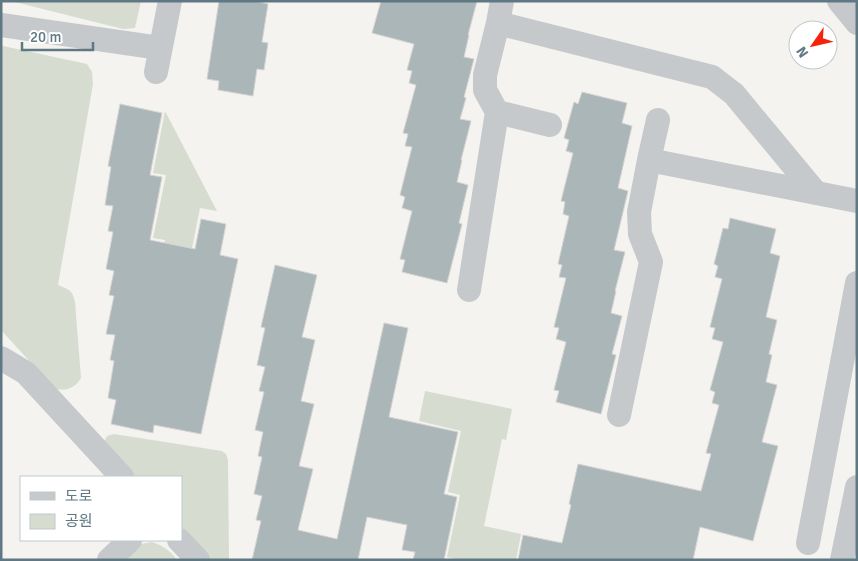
<svg xmlns="http://www.w3.org/2000/svg" width="858" height="561" font-family="Signika,'Noto Sans KR',sans-serif">
<rect width="100%" height="100%" fill="#f4f3ef"/>
<path fill="#d6dccf" d="M 11,1 L 141,1 L 135,28 L 123,29 Z
M 3,46 L 87,64 L 92,72 L 93,84 L 58,285 C 69,290 72,289 75,302 L 81,378 C 75,388 67,391 55,389 L 1,330 L 1,47 Z
M 165,111 L 217,211 L 200,208 L 168,369 L 154,302 L 165,240 L 153,238 L 166,175 L 153,173 Z
M 425,391 L 512,409 L 506,440 L 502,439 L 484,526 L 521,534 L 516,560 L 458,560 L 447,557 L 460,495 L 448,492 L 461,431 L 419,421 Z
M 114,434 L 222,451 L 226,454 L 228,460 L 229,560 L 209,560 L 181,530 L 181,477 L 132,477 L 104,442 L 107,436 Z
M 152,542 C 163,546 170,550 177,560 L 122,560 L 141,544 Z"/>
<path fill="#abb6b9" stroke="#d5d4d2" d="M 219,1 L 255,1 L 268,4 L 262,42 L 268,43 L 264,70 L 257,69 L 253,96 L 218,90 L 219,81 L 207,79 Z
M 381,1 L 477,1 L 468,35 L 469,35 L 464,57 L 474,59 L 464,97 L 466,98 L 460,119 L 471,121 L 461,160 L 462,160 L 457,182 L 468,185 L 459,223 L 462,224 L 447,283 L 402,272 L 405,260 L 400,259 L 412,211 L 402,208 L 405,197 L 400,195 L 412,147 L 405,146 L 408,134 L 403,133 L 416,85 L 409,83 L 412,71 L 407,70 L 414,44 L 372,33 Z
M 582,92 L 627,103 L 622,123 L 632,126 L 618,188 L 628,191 L 614,250 L 625,252 L 615,291 L 616,291 L 611,313 L 622,316 L 612,354 L 616,355 L 601,414 L 556,402 L 559,391 L 554,390 L 566,342 L 556,339 L 559,328 L 554,327 L 566,278 L 559,277 L 562,265 L 558,264 L 569,216 L 563,214 L 565,202 L 561,201 L 573,153 L 566,151 L 569,140 L 564,138 L 574,102 L 578,104 Z
M 120,104 L 162,113 L 150,175 L 162,177 L 150,240 L 195,249 L 201,219 L 226,224 L 220,255 L 238,259 L 201,434 L 154,425 L 153,433 L 111,424 L 116,400 L 108,398 L 114,361 L 110,360 L 115,335 L 106,334 L 114,296 L 109,295 L 114,271 L 106,269 L 113,232 L 108,231 L 113,206 L 105,205 L 111,167 L 108,166 Z
M 730,218 L 776,229 L 770,253 L 780,256 L 766,317 L 777,320 L 769,354 L 772,355 L 766,382 L 777,385 L 762,442 L 778,446 L 753,541 L 700,527 L 693,560 L 518,560 L 523,535 L 562,543 L 571,505 L 569,504 L 578,464 L 701,491 L 711,454 L 706,453 L 719,405 L 712,403 L 715,392 L 710,390 L 723,342 L 712,339 L 715,328 L 710,327 L 722,279 L 715,277 L 718,266 L 714,264 L 723,228 L 728,229 Z
M 275,265 L 317,275 L 302,337 L 315,340 L 301,401 L 314,404 L 299,466 L 313,469 L 298,530 L 337,539 L 384,323 L 408,328 L 389,417 L 458,432 L 444,494 L 457,497 L 444,560 L 413,560 L 415,552 L 402,550 L 407,525 L 367,517 L 358,560 L 252,560 L 261,521 L 256,520 L 262,496 L 254,494 L 262,457 L 258,456 L 263,432 L 255,430 L 264,392 L 259,391 L 265,367 L 257,365 L 265,328 L 261,327 Z"/>
<g fill="none" stroke-linecap="round" stroke-linejoin="round">
<path stroke="#c5c9cb" stroke-width="24" d="M 839,1 L 857,23
M 498,23 L 712,77 L 734,94 L 816,193
M 1,25 L 160,48
M 156,72 L 170,1
M 497,112 L 550,125
M 649,160 L 857,201
M 469,290 L 497,112 L 485,90 L 485,75 L 498,23 L 502,1
M 1,358 L 26,373 L 122,477
M 619,415 L 651,262 L 640,234 L 639,212 L 649,160 L 658,120
M 179,540 L 198,560
M 808,543 L 857,283
M 109,560 L 130,540
M 842,560 L 857,487"/>
</g>
<rect width="858" height="561" fill="none" stroke="#5f7883" stroke-width="5"/>
<rect x="20" y="476" width="162" height="65" fill="#ffffff" stroke="#bfc9cd"/>
<rect x="30" y="492" width="25" height="8" fill="#c5c9cb" stroke="#bfc9cd"/>
<text x="65" y="501" font-size="15" fill="#5f7883">도로</text>
<rect x="30" y="514" width="25" height="15" fill="#d6dccf" stroke="#bfc9cd"/>
<text x="65" y="526" font-size="15" fill="#5f7883">공원</text>
<g transform="translate(813 45) rotate(236)"><circle r="24" fill="#ffffff" stroke="#bfc9cd"/>
<path d="M0-4L9 19L0 12L-9 19Z" fill="#f5230e"/>
<text y="-8" font-size="14" font-weight="bold" text-anchor="middle" fill="#5f7883">N</text>
</g>
<path d="M22 42v8h71v-8" fill="none" stroke="#5f7883" stroke-width="2.5"/>
<text x="30" y="42" font-size="15" fill="#5f7883" stroke="#ffffff" stroke-width="4" paint-order="stroke">20 m</text>
</svg>
